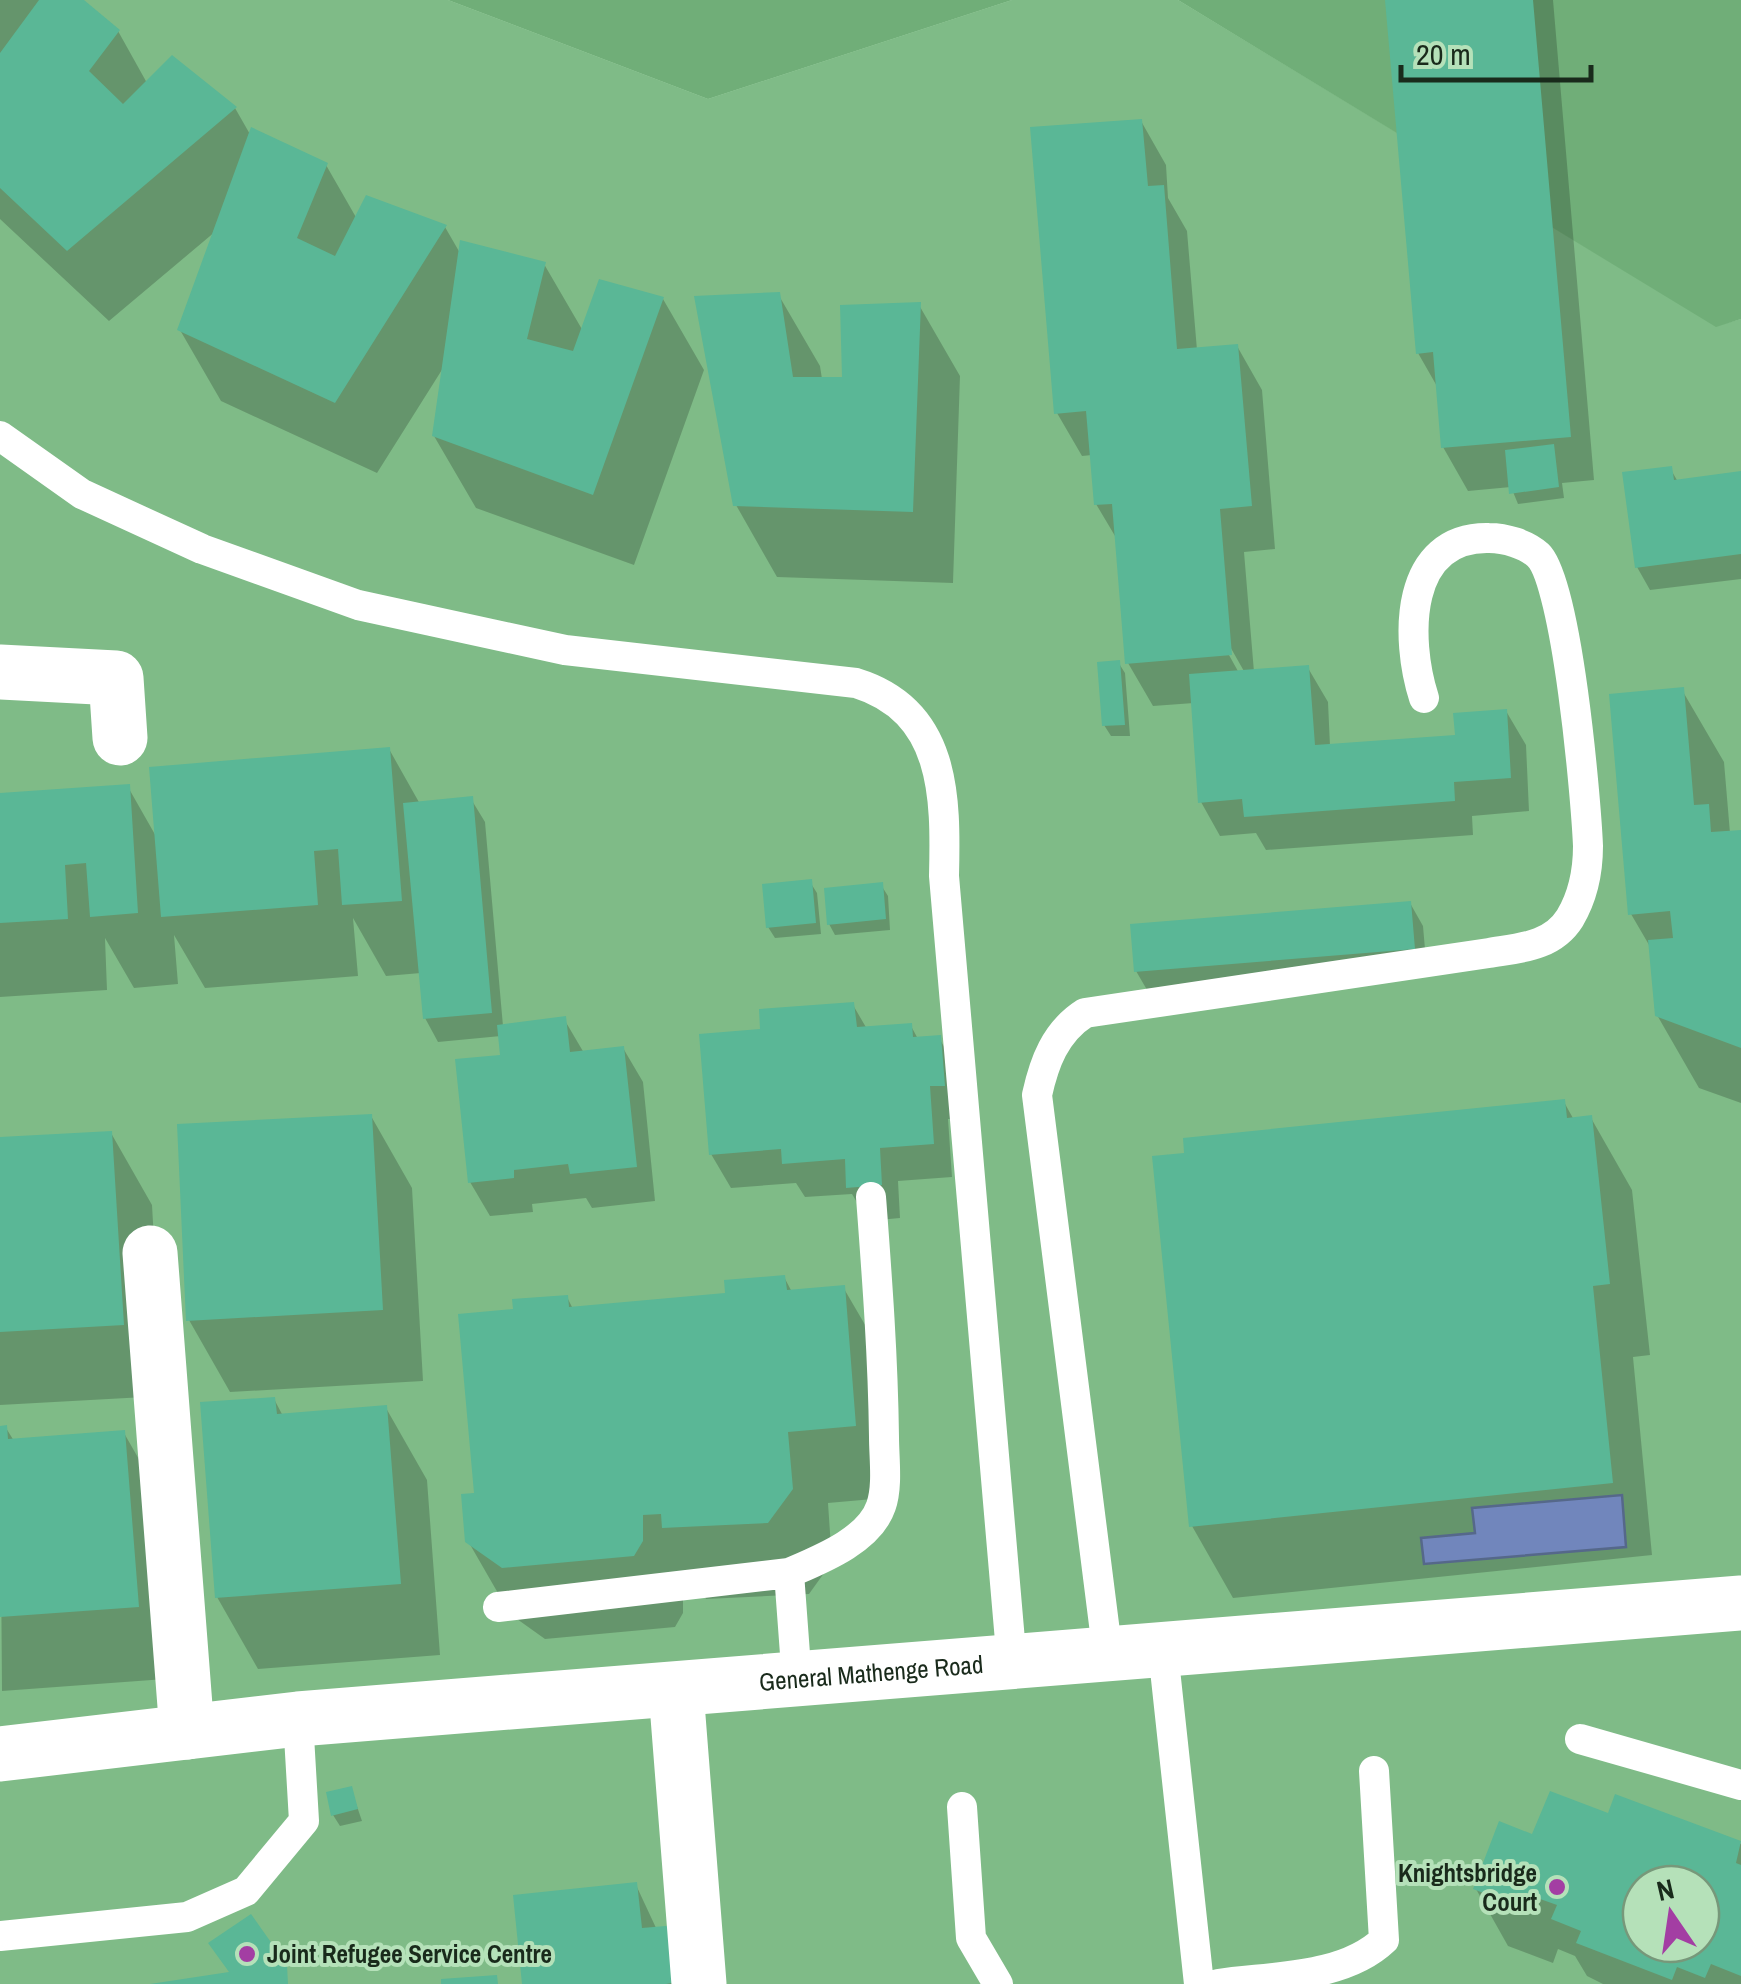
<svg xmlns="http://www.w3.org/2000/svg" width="1741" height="1984" font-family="'Archivo Narrow',sans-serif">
<rect width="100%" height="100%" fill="#b5e1b9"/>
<path fill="#7fbb87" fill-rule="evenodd" d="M 0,0 L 448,0 L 708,99 L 1012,0 L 1178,0 L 1716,326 L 1741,319 L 1741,1984 L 0,1984 ZM 1641,1884 L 1701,1884 L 1701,1944 L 1641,1944 Z"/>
<path fill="#70ae78" d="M 448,0 L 1012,0 L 708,99 Z
M 1178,0 L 1741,0 L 1741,319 L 1716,327 Z"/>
<path fill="#8ea8eb" stroke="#6b82ad" stroke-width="2.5" d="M 1622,1495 L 1626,1547 L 1424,1564 L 1421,1538 L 1475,1533 L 1472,1508 Z"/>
<path fill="#0003" fill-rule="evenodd" d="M 0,0 L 80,0 L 118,31 L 147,83 L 235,108 L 251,136 L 326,165 L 357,219 L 445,227 L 460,253 L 544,264 L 583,331 L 663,299 L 704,370 L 634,565 L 476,508 L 434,436 L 445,365 L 377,473 L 221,401 L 180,330 L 216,231 L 109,321 L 0,219 Z
M 1387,0 L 1553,0 L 1594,480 L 1562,483 L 1564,498 L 1518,504 L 1511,487 L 1468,491 L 1443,447 L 1438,388 L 1418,353 Z
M 1141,121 L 1166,165 L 1168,198 L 1187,231 L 1197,350 L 1237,346 L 1262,390 L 1275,549 L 1244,552 L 1254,672 L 1308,668 L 1328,702 L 1330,746 L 1458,737 L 1506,711 L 1526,745 L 1529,811 L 1472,816 L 1473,835 L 1266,850 L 1256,833 L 1220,836 L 1201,802 L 1194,703 L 1153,706 L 1128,663 L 1118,541 L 1096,504 L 1092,455 L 1082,456 L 1057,413 ZM 1228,643 L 1245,673 L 1239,673 L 1224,646 Z
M 778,294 L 820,366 L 822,379 L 844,380 L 919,305 L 960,376 L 953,583 L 777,577 L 736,505 Z
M 1670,468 L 1678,482 L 1741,474 L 1741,579 L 1650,590 L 1637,567 Z
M 1118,662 L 1125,673 L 1130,736 L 1111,736 L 1104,725 Z
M 1682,690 L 1724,762 L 1730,833 L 1741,832 L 1741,1103 L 1699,1088 L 1657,1015 L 1652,950 L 1631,914 Z
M 389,749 L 420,804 L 471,799 L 485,822 L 503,1026 L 564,1019 L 584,1053 L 623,1048 L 643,1082 L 655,1201 L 592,1208 L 586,1198 L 532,1204 L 533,1212 L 490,1216 L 470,1182 L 503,1057 L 501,1036 L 438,1042 L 425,1018 L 421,973 L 386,976 L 353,918 L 358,976 L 205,988 L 174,935 L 178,984 L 134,988 L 105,938 L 107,990 L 0,997 L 0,795 L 128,787 L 157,838 Z
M 810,882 L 817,893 L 821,934 L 775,938 L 768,927 Z
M 881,885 L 888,896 L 890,930 L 835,935 L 829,924 Z
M 1410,903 L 1423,926 L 1427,972 L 1150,995 L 1136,971 Z
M 853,1005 L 867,1029 L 911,1026 L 918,1039 L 939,1038 L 959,1072 L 963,1119 L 948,1119 L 952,1177 L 898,1181 L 900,1218 L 868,1221 L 852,1194 L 805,1197 L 796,1183 L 731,1188 L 711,1154 L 763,1032 Z
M 1564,1102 L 1574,1120 L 1591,1118 L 1632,1190 L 1650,1355 L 1633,1357 L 1652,1555 L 1233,1598 L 1192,1526 Z
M 371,1116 L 412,1188 L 423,1381 L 230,1392 L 189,1320 Z
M 111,1133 L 152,1205 L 163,1396 L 0,1405 L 0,1140 Z
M 784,1277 L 792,1292 L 843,1287 L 885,1359 L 896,1497 L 828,1503 L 832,1562 L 809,1594 L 706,1599 L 698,1585 L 683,1586 L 683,1613 L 675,1627 L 545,1639 L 510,1614 L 468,1541 L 516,1311 L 567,1297 L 573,1309 L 727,1295 Z
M 274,1399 L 283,1416 L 386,1408 L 427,1480 L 440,1655 L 258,1669 L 217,1597 Z
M 6,1428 L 14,1441 L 124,1433 L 165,1505 L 179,1678 L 2,1691 L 0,1429 Z
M 351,1789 L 362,1821 L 340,1826 L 333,1815 Z
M 1617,1797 L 1741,1844 L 1741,1984 L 1603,1984 L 1587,1976 L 1575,1956 L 1558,1949 L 1553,1963 L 1508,1946 L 1476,1889 L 1534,1837 L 1609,1816 ZM 1641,1884 L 1701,1884 L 1701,1944 L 1641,1944 Z
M 636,1885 L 657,1930 L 709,1984 L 525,1984 Z"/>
<path fill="#5ab796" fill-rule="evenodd" d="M 39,0 L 84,0 L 120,30 L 89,71 L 123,104 L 172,55 L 237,107 L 67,251 L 0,188 L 0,53 Z
M 1385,0 L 1533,0 L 1571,437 L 1441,448 L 1433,352 L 1416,354 Z
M 1142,119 L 1148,186 L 1164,185 L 1177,349 L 1238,344 L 1252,506 L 1220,509 L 1232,655 L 1125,664 L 1112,504 L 1094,505 L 1086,411 L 1054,414 L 1030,127 Z
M 251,127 L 328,163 L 297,238 L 335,256 L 366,195 L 447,225 L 335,403 L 177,330 Z
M 460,240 L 546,262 L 527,339 L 573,351 L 599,279 L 664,297 L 593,495 L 432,436 Z
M 780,292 L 793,377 L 842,377 L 840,305 L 921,302 L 913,512 L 733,506 L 694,296 Z
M 1554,444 L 1559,487 L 1509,494 L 1505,450 Z
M 1672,466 L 1674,480 L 1741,471 L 1741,554 L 1635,568 L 1622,472 Z
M 1120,660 L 1125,725 L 1102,726 L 1097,662 Z
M 1309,665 L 1315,745 L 1455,735 L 1453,713 L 1507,709 L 1511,778 L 1454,782 L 1455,801 L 1244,817 L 1242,799 L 1198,803 L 1189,674 Z
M 1684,687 L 1694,805 L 1709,804 L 1711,832 L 1741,830 L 1741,1048 L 1655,1016 L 1648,940 L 1673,938 L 1670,911 L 1628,915 L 1609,694 Z
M 390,747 L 402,901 L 342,905 L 338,849 L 314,851 L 318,905 L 161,917 L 149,767 Z
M 130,784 L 138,913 L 90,917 L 86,863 L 65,865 L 68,919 L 0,923 L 0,793 Z
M 473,796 L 492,1013 L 423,1019 L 403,803 Z
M 812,879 L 816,923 L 766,928 L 762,884 Z
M 883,882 L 886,919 L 827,925 L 824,888 Z
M 1411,901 L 1415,949 L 1134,972 L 1130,924 Z
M 854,1002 L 857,1027 L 912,1023 L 913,1037 L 941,1035 L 945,1086 L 930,1086 L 934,1144 L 880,1148 L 882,1185 L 846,1188 L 845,1159 L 782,1164 L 781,1149 L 709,1155 L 699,1034 L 760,1029 L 759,1009 Z
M 566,1016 L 570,1052 L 624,1046 L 637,1167 L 570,1174 L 568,1164 L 514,1170 L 514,1178 L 468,1183 L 455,1059 L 500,1055 L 497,1025 Z
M 1565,1099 L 1567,1118 L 1592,1115 L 1610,1284 L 1593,1286 L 1613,1483 L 1189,1527 L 1152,1156 L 1184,1153 L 1183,1138 Z
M 372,1114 L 383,1310 L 186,1321 L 177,1124 Z
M 112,1131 L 124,1325 L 0,1332 L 0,1137 Z
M 785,1275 L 787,1290 L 845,1285 L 856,1426 L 788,1432 L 793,1489 L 768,1523 L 662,1528 L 661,1514 L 643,1515 L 643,1541 L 634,1556 L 502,1568 L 465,1542 L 461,1494 L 474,1493 L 458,1314 L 513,1309 L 512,1299 L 568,1295 L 569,1307 L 725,1293 L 724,1280 Z
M 275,1397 L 277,1414 L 387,1405 L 401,1584 L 215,1598 L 200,1402 Z
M 7,1425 L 8,1439 L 125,1430 L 139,1607 L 0,1617 L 0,1426 Z
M 352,1786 L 358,1809 L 331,1816 L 326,1792 Z
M 1550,1791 L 1608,1813 L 1615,1794 L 1741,1841 L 1736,1863 L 1741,1865 L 1741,1976 L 1711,1964 L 1705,1978 L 1677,1967 L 1672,1980 L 1576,1943 L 1581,1931 L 1551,1919 L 1557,1905 L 1526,1894 L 1520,1907 L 1473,1889 L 1499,1821 L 1532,1834 ZM 1641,1884 L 1701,1884 L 1701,1944 L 1641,1944 Z
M 637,1882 L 642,1928 L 689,1924 L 694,1979 L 666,1984 L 522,1984 L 513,1895 Z
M 251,1914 L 287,1965 L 288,1984 L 150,1984 L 229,1972 L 208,1943 Z
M 497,1975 L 498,1984 L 441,1984 L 441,1979 Z"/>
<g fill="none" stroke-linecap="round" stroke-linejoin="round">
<path stroke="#fff" stroke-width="30" d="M 0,436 L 82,494 L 202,549 L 358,605 L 565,650 L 856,683 C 946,711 946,796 944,876 L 1012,1664
M 789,1573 L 797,1681
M 498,1607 L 789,1573 C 819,1560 869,1541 881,1506 C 888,1486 884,1458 884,1437 C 883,1356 877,1277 871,1197
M 1163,1651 L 1199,1984
M 1108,1656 L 1037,1095 C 1044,1063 1055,1032 1085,1013 L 1489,953 C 1519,948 1552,947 1570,918 C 1583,896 1588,872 1588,846 C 1586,798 1567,582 1538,555 C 1526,544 1505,538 1489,538 C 1404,536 1405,639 1424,698
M 1580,1739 L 1741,1785
M 962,1807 L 971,1938 L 998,1984
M 0,1936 L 187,1917 L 246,1891 L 304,1821 L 298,1719
M 1218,1984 C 1271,1976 1343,1979 1384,1940 L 1374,1771"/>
<g stroke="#fff" stroke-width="55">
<path d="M 0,672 L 116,678 L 120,738"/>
<path d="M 150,1253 L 187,1732"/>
<path d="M 676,1691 L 699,1984"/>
<path id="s1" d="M 0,1754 L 298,1719 L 1741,1603"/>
</g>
</g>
<g fill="#a33ea3" stroke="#b5e1b9" stroke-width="4">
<circle cx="1557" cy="1887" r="10"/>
<circle cx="247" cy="1954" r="10"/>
</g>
<g text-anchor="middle" stroke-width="8" stroke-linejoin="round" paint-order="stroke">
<g font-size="25" fill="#192a1b" stroke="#b5e1b9">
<text dy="9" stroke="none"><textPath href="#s1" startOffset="875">General Mathenge Road</textPath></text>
</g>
<g font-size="25" font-weight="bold" fill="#192a1b" stroke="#b5e1b9" text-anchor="end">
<text x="1537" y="1882">Knightsbridge<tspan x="1537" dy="29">Court</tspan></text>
<text x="267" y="1963" text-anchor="start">Joint Refugee Service Centre</text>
</g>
</g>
<g transform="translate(1671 1914) rotate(347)"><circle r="48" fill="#b5e1b9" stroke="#77987a" stroke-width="2.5"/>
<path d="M0-8L18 38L0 25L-18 38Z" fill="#a33ea3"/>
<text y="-15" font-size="28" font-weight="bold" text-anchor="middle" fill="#192a1b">N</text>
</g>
<path d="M1401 65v15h190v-15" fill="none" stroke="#192a1b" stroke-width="5"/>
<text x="1416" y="65" font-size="30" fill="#192a1b" stroke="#b5e1b9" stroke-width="8" paint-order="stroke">20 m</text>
</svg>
